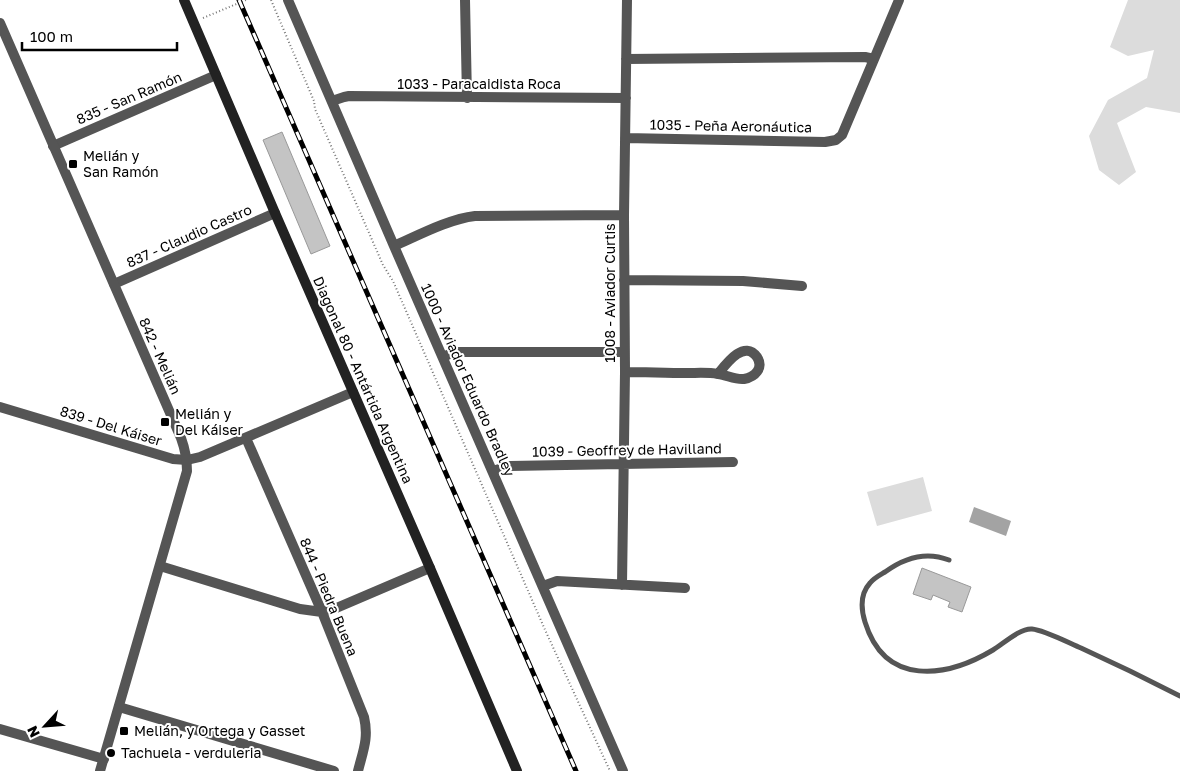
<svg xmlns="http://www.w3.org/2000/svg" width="1180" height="771" font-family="'Golos Text',sans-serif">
<rect width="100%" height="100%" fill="#fff"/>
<path fill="#dcdcdc" d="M 1128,0 L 1180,0 L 1180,113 L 1146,107 L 1117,123 L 1136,172 L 1119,185 L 1099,170 L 1089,136 L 1108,100 L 1147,78 L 1154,50 L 1128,56 L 1110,47 Z
M 923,477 L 932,511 L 877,526 L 867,492 Z"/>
<path fill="#a3a3a3" d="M 974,507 L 1011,521 L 1006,536 L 969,522 Z"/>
<path fill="#c4c4c4" stroke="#999" d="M 282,132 L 330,246 L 311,254 L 263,140 Z
M 922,568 L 971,587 L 962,612 L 948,607 L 950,602 L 933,595 L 931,600 L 913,594 Z"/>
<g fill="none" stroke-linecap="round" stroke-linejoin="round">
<path stroke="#777" stroke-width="2" stroke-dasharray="1 2.5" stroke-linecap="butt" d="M 271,0 L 314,101 L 315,109 L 383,265 L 393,281 L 546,632 L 610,771
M 203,18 L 246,0"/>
<path stroke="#555" stroke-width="5" d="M 949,560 C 926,551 904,558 885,572 C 880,575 874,578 870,583 C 860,594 861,609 865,622 C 885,687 946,678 993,650 C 1003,644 1020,628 1032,629 C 1044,630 1069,643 1081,648 C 1114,663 1147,679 1180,696"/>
<path stroke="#555" stroke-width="10" d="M 288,0 L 394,246 L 623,771
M 465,0 L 467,98
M 626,59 L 865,57 L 874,59
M 332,101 L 344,97 L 349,96 L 626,98
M 625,138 L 825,142 L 836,140 L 842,135 L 899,0
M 53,146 L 216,75
M 394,246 C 419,235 449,219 475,216 L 624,215
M 624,280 L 743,281 L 802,286
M 114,284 L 275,213
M 443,357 L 454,352 L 624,352
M 625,372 C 645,372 666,373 687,373 C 697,373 708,372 718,374 C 727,375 735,380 744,379 C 755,377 764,368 757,357 C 744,339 726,364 718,374
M 0,407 L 173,459 L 187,460 L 200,457 L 353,392
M 246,438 L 322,612 L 364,717 C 369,738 363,751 358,771
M 492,471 L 510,466 L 733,462
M 160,566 L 300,609 L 322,612 L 334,609 L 430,568
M 622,585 L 625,372 L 624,215 L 627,0
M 543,586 L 557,581 L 685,588
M 119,707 L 334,771
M 0,729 L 104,759"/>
<path stroke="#555" stroke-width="10" d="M 0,23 L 181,438 C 185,449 187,459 187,471 L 100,771"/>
<path stroke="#222" stroke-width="10" d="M 184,0 L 275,213 L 430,568 L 517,771"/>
<defs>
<path id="rail" d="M 239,0 L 576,771"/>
</defs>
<use href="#rail" stroke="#000" stroke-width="5"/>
<use href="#rail" stroke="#fff" stroke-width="3" stroke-dasharray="9" stroke-linecap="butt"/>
</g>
<g fill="#000" stroke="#fff" stroke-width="2">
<rect x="68" y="159" width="10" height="10" rx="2.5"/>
<rect x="160" y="417" width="10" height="10" rx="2.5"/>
<rect x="119" y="726" width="10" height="10" rx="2.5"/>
<circle cx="111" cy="753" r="5"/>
</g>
<g text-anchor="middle" stroke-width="4" stroke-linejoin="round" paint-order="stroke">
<g font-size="14" fill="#000" stroke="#fff">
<text x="479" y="89">1033 - Paracaidista Roca</text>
<text transform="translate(129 98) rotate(-23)" y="5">835 - San Ramón</text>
<text transform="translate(731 126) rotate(1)" y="5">1035 - Peña Aeronáutica</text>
<text transform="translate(189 236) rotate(-24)" y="5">837 - Claudio Castro</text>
<text transform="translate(610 293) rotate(-90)" y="5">1008 - Aviador Curtis</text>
<text transform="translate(160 356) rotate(66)" y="5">842 - Melián</text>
<text transform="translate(363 380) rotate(66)" y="5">Diagonal 80 - Antártida Argentina</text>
<text transform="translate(468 380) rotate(66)" y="5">1000 - Aviador Eduardo Bradley</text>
<text transform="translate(111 426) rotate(17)" y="5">839 - Del Káiser</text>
<text transform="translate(627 450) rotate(-1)" y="5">1039 - Geoffrey de Havilland</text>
<text transform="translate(329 597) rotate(67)" y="5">844 - Piedra Buena</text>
</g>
<g font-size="14" fill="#000" stroke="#fff" text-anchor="start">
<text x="83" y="161">Melián y<tspan x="83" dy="16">San Ramón</tspan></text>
<text x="175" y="419">Melián y<tspan x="175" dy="16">Del Káiser</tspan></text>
<text x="134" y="736">Melián, y Ortega y Gasset</text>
<text x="121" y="758">Tachuela - verduleria</text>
</g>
</g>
<g transform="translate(45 726) rotate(244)" stroke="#ffffff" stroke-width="4" paint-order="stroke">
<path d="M0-4L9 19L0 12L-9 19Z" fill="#000000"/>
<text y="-8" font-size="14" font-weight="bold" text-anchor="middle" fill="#000000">N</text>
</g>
<path d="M22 42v8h155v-8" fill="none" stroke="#000000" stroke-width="2.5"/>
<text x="30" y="42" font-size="15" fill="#000000" stroke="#ffffff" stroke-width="4" paint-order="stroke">100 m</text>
</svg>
